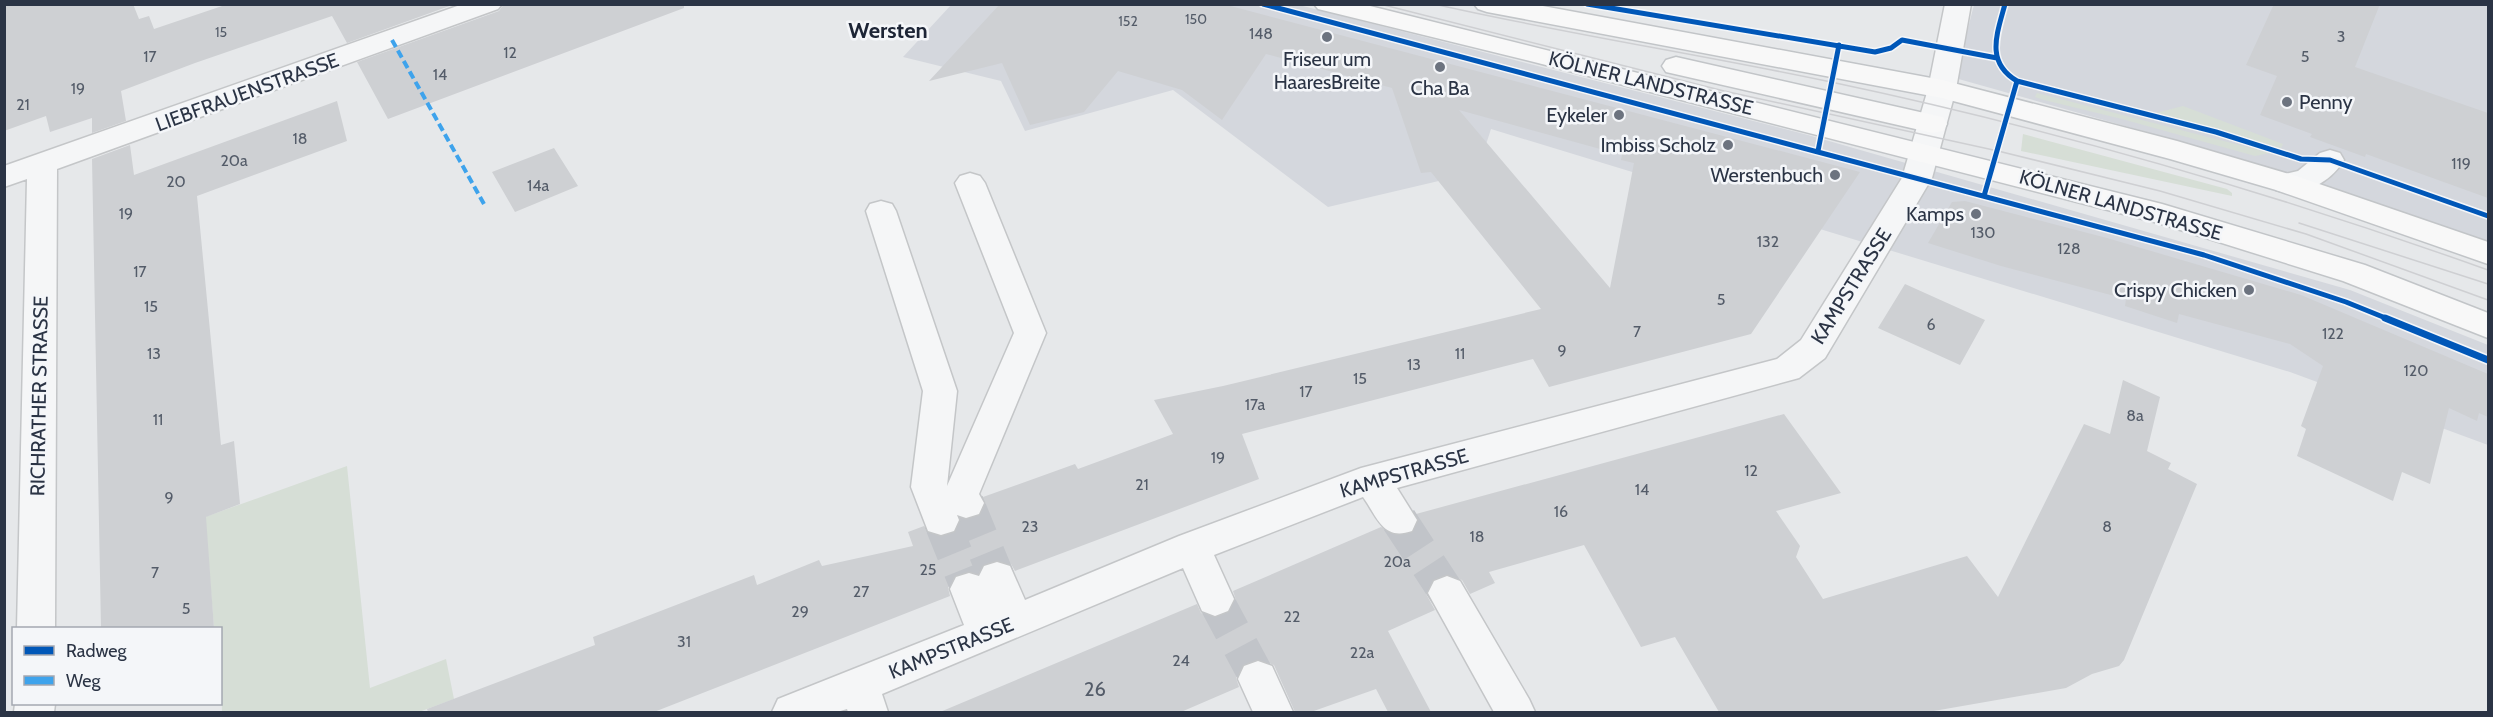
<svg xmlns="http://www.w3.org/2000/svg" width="2493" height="717" font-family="Cabin,sans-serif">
<rect width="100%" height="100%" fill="#e6e8ea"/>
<path fill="#d4d7dd" d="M 951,5 L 1299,5 L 1808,135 L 2350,290 L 2488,345 L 2488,445 L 2290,372 L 1491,129 L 1477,172 L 1328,207 L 1173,90 L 1025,131 L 1001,81 L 903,57 Z
M 1974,5 L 2488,5 L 2488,242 L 2249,161 L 1955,78 Z"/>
<path fill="#d6ded6" d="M 2037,93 L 2270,153 L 2255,156 L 2122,119 L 2044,100 L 2035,97 Z
M 2183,106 L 2283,144 L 2281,148 L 2156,113 Z
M 2023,134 L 2227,189 L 2232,193 L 2232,196 L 2021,151 Z
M 347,466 L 370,688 L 446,659 L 454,699 L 419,712 L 222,712 L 220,628 L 214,628 L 205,517 Z"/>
<path fill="#ced0d3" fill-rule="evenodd" d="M 4,4 L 133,4 L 139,19 L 149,16 L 154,29 L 228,4 L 455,4 L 347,43 L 332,16 L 195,63 L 121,91 L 126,121 L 92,133 L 92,118 L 50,132 L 46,116 L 4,131 Z
M 504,4 L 684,4 L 684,8 L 388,119 L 357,62 L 499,11 Z
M 1000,4 L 1223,4 L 1860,172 L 1751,334 L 1549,387 L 1533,359 L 1242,434 L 1259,479 L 1015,571 L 1011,564 L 998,560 L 983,564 L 978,573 L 968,571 L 954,576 L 948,588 L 950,596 L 654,712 L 428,712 L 427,709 L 595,645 L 593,637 L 754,575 L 757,585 L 819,560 L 822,566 L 913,546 L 908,532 L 924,526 L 927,533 L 940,537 L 955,533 L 961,519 L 967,520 L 981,515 L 986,504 L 983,497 L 1075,464 L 1078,469 L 1173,434 L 1154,400 L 1223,386 L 1541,309 L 1431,172 L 1421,173 L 1392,88 L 1266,54 L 1222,120 L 1182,90 L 1118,71 L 1084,112 L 1030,125 L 1002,63 L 929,81 ZM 1459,110 L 1622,155 L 1621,160 L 1634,163 L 1610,288 Z
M 2274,4 L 2380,4 L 2355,67 L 2488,113 L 2488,198 L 2366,154 L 2365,157 L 2310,137 L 2312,134 L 2260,115 L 2277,76 L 2246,65 Z
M 337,101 L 347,141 L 197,196 L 221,445 L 234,441 L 240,504 L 206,517 L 214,628 L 101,628 L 92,159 L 130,145 L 134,175 Z
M 554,148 L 578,186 L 515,212 L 492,172 Z
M 1965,201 L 2107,238 L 2301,295 L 2488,374 L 2488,417 L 2479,413 L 2477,421 L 2449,408 L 2430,484 L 2402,472 L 2393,501 L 2297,456 L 2306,429 L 2301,426 L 2323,366 L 2290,344 L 2179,314 L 2177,323 L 2125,306 L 2126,299 L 2001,266 L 1928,243 L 1952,202 Z
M 1905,284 L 1985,320 L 1960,365 L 1878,328 Z
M 2123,380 L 2160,397 L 2147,451 L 2171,463 L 2168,469 L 2197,484 L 2124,660 L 2119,666 L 2092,674 L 2066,688 L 1928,712 L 1719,712 L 1675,637 L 1641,647 L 1584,545 L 1489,572 L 1495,583 L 1470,594 L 1462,580 L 1448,574 L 1432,580 L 1426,594 L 1435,610 L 1388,631 L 1431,712 L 1388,712 L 1376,689 L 1311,712 L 1295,712 L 1274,665 L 1259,659 L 1242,665 L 1236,678 L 1239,687 L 1181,712 L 940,712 L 1197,604 L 1201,613 L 1214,618 L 1229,613 L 1236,600 L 1233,591 L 1381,527 L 1394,535 L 1413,533 L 1419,521 L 1416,514 L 1784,414 L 1841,493 L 1776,511 L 1800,546 L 1796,557 L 1823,599 L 1967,556 L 1998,597 L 2084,424 L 2110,434 Z"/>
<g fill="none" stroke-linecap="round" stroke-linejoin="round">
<path stroke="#c1c4c9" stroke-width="36" stroke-dasharray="36 18" stroke-linecap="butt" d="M 966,503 L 997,578
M 941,520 L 969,589
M 1399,520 L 1447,593
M 1215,599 L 1258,679"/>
<defs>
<path id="minor" d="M 463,4 L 502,4 L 498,9 L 57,169 L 55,628 L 17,628 L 27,179 L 4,187 L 4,166 Z
M 1945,4 L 1971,4 L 1956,89 L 1932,178 L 1825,358 L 1799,378 L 1397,488 L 1417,520 L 1412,531 C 1383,541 1378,518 1363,497 L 1214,555 L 1234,599 L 1228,611 L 1215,616 L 1202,611 L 1183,568 L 882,694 L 888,712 L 848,712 L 847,709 L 837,712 L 772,712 L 778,699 L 964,625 L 950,589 L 956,577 L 969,573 L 979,576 L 984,566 L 997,562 L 1010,566 L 1025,600 L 1179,536 L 1361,468 L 1777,359 L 1801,340 L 1902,178 L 1928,89 Z
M 2330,150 L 2340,153 L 2344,160 C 2330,183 2302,198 2276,190 L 2271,183 L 2276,176 L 2298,171 L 2320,153 Z
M 970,173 L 980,176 L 985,183 L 1046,333 L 979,494 L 984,503 L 979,514 L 966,518 L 957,515 L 959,520 L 954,531 L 941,535 L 928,531 L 911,487 L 923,391 L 866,211 L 870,204 L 881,201 L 892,204 L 896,211 L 957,391 L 947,486 L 1014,333 L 955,183 L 960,176 Z
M 1447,576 L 1460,581 L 1529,699 L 1535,712 L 1494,712 L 1428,593 L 1434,581 Z
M 1258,661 L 1272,666 L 1293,712 L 1253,712 L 1238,679 L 1244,666 Z
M 15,704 L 55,704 L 54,712 L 14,712 Z"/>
<path id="major" d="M 1314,4 L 1362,4 L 2162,204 L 2365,265 L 2488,313 L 2488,338 L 2343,281 L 2158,223 L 1538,63 L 1318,9 Z
M 1474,4 L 1532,4 L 1942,80 L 2177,141 L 2296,176 L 2488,242 L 2488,264 L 2276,190 L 2170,159 L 1942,98 L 1487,12 L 1478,9 Z
M 1676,57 L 1933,115 L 1943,117 L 1947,124 L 1943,131 L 1933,133 L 1666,72 L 1662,66 L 1666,60 Z"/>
</defs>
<use href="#minor" stroke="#c4c6c8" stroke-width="3"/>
<use href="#major" stroke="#c2c5c8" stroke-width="3"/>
<use href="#minor" fill="#f5f6f7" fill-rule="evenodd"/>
<use href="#major" fill="#f8f8f8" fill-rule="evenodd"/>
<path stroke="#cecfd2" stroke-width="1.5" d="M 1380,4 L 1724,91 L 1998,151 L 2160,191 L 2306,234 L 2488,300
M 1434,4 C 1566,34 1699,54 1831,82 C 2054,129 2273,193 2488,270
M 2299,223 L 2488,284"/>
<path stroke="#3ea3ec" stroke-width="4" stroke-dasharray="8 4" stroke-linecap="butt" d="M 392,40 L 484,204"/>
<defs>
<path id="cycleway-far1" d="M 1263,4 L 2204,255 L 2346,302 L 2388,319
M 1587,4 L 1875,52 L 1891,48 L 1902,40 L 1997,58
M 2005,4 C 1997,34 1985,62 2017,81 L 2216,132 L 2301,159 L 2330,160 L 2488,216
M 1818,151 L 1839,45
M 1984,196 L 2017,81"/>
<path id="cycleway" d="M 2385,318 L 2488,360"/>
</defs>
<use href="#cycleway-far1" stroke="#f4f6f9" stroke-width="8"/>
<use href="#cycleway" stroke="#f4f6f9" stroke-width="10"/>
<use href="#cycleway-far1" stroke="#0057b8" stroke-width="5"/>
<use href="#cycleway" stroke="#0057b8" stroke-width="7"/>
</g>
<g fill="#6c737f" stroke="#f4f6f9" stroke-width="2">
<circle cx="1327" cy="37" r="6"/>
<circle cx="1440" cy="67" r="6"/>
<circle cx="2287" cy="102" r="6"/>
<circle cx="1619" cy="115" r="6"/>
<circle cx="1728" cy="145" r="6"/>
<circle cx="1835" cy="175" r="6"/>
<circle cx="1976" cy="214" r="6"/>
<circle cx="2249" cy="290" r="6"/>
</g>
<g text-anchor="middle" stroke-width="5" stroke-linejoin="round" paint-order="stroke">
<g font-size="14" fill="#545c69">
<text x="1196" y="24">150</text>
<text x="1128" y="26">152</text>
<text x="221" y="37">15</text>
</g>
<g font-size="16" fill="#545c69">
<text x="1261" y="39">148</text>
<text x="2341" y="42">3</text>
<text x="510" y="58">12</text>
<text x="150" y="62">17</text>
<text x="2305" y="62">5</text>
<text x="440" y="80">14</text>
<text x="78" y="94">19</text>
<text x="23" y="110">21</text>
<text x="300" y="144">18</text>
<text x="234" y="166">20a</text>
<text x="2461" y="169">119</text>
<text x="176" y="187">20</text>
<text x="538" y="191">14a</text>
<text x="126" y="219">19</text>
<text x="1983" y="238">130</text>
<text x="1768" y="247">132</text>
<text x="2069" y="254">128</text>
<text x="140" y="277">17</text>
<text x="1721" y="305">5</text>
<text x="151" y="312">15</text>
<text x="1931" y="330">6</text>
<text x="1637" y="337">7</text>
<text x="2333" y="339">122</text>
<text x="1562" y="356">9</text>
<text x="154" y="359">13</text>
<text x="1460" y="359">11</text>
<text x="1414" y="370">13</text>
<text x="2416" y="376">120</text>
<text x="1360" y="384">15</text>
<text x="1306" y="397">17</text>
<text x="1255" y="410">17a</text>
<text x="2135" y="421">8a</text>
<text x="158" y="425">11</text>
<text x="1218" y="463">19</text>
<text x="1751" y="476">12</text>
<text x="1142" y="490">21</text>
<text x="1642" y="495">14</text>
<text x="169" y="503">9</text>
<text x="1561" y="517">16</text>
<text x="1030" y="532">23</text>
<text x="2107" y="532">8</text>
<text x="1477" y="542">18</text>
<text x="1397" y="567">20a</text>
<text x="928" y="575">25</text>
<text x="155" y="578">7</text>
<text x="861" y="597">27</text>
<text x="186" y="614">5</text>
<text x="800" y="617">29</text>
<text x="1292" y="622">22</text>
<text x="684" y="647">31</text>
<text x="1362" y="658">22a</text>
<text x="1181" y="666">24</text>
</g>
<g font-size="20" fill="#2b3445" stroke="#f4f6f9" text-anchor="end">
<text x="1327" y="66" text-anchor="middle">Friseur um<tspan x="1327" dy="23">HaaresBreite</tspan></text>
<text x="1440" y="95" text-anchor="middle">Cha Ba</text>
<text x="2299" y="109" text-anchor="start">Penny</text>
<text x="1607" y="122">Eykeler</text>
<text x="1716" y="152">Imbiss Scholz</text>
<text x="1823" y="182">Werstenbuch</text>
<text x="1964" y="221">Kamps</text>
<text x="2237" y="297">Crispy Chicken</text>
</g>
<g font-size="20" fill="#2b3445" stroke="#f4f6f9">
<text transform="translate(1651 83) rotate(14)" y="7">KÖLNER LANDSTRASSE</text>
<text transform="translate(247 92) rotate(-20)" y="7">LIEBFRAUENSTRASSE</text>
<text transform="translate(2121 205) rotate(16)" y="7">KÖLNER LANDSTRASSE</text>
<text transform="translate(1851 286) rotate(-58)" y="7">KAMPSTRASSE</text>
<text transform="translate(39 396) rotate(-89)" y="7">RICHRATHER STRASSE</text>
<text transform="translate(1404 473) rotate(-16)" y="7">KAMPSTRASSE</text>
<text transform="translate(951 648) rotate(-22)" y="7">KAMPSTRASSE</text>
</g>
<g font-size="20" fill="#545c69">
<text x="1095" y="696">26</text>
</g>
<g font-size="22" font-weight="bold" fill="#1d2536" stroke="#f4f6f9">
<text x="888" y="38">Wersten</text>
</g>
</g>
<rect width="2493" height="717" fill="none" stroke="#2b3445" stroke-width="12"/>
<rect x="12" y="627" width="210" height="78" fill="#f4f6f9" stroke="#a4a8b1" stroke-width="1.5"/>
<rect x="24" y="646" width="30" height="9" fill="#0057b8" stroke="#a4a8b1" stroke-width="1.5"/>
<text x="66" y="657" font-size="18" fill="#2b3445">Radweg</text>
<rect x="24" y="676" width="30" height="9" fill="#3ea3ec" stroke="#a4a8b1" stroke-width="1.5"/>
<text x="66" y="687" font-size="18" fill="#2b3445">Weg</text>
</svg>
